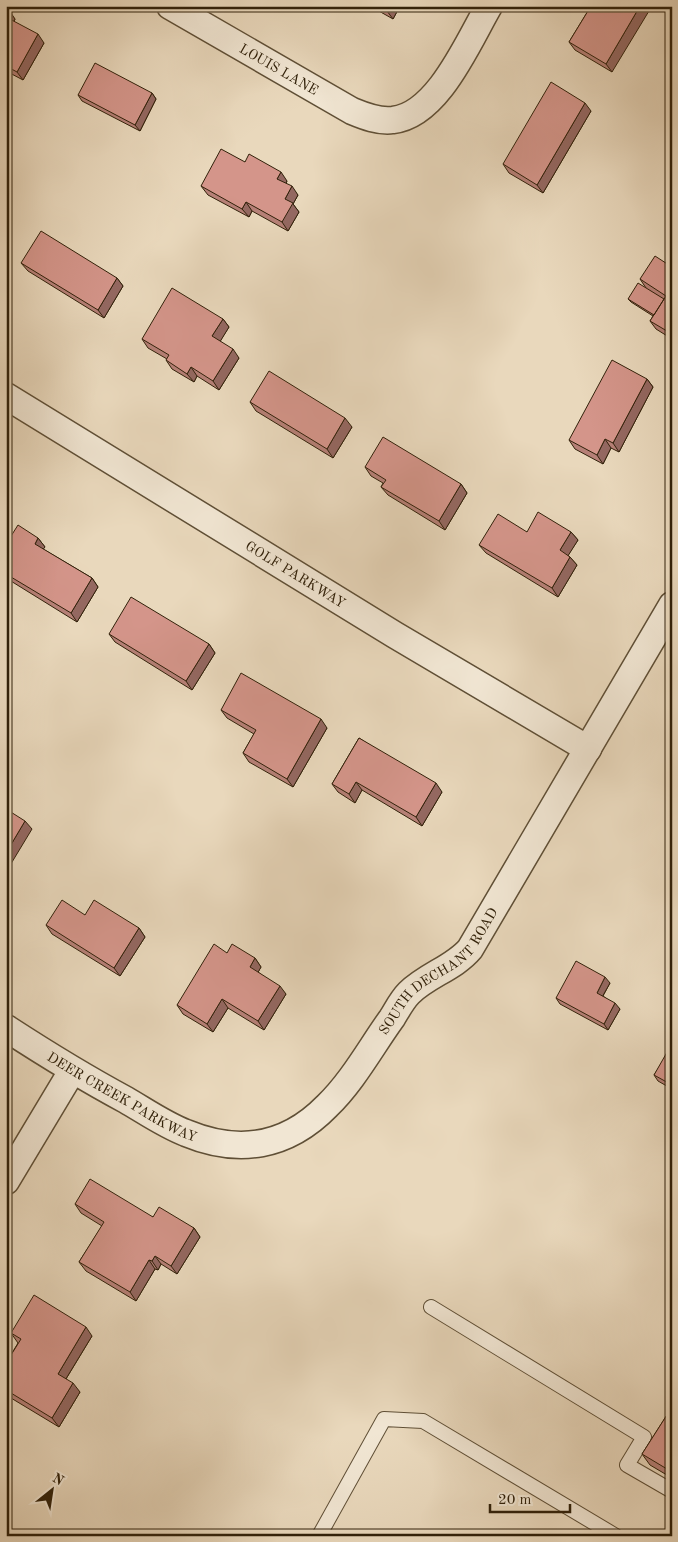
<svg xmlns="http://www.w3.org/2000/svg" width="678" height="1542" font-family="'Old Standard TT',serif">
<rect width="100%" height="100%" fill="#e9d8bc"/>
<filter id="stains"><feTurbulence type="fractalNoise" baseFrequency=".004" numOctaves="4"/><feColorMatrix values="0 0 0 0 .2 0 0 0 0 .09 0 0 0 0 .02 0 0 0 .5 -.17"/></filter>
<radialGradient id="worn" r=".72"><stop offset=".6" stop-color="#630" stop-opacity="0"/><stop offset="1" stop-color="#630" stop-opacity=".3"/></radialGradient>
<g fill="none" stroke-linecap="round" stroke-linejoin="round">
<defs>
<path id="lane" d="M 431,1307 L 644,1437 L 627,1465 L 672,1491
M 319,1536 L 384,1419 L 423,1421 L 616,1536"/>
<g id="street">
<path id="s1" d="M 170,6 L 352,111 C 364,116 379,122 393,120 C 438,115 468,42 489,6"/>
<path id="s2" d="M 6,396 L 395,635 L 588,749"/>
<path id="s3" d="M 6,1028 C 46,1054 85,1078 126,1100 C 145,1111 165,1125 186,1133 C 239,1155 287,1147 327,1106 C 353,1081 371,1047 392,1018 C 397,1010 402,1000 409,993 C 427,975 454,968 470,949 L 672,605"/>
<path d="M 6,1181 L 72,1071"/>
</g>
</defs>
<use href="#lane" stroke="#5f4f36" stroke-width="16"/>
<use href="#street" stroke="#5f4f36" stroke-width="29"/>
<use href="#lane" stroke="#f1e6d3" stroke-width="14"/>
<use href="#street" stroke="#f1e6d3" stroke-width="26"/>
</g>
<path fill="#b68077" stroke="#31210a" d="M 370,6 L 400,6 L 393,19 Z
M 591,6 L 612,72 L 575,50 L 569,42 Z
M 6,9 L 15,19 L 14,22 L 44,43 L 23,80 L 6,71 Z
M 152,93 L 156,99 L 140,131 L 82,101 L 78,95 Z
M 591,111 L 543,193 L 509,173 L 503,164 Z
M 245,162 L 287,181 L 286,183 L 298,195 L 293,204 L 299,212 L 288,231 L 252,211 L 249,217 L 208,195 L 201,186 Z
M 21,263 L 117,278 L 123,286 L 104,318 L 28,271 Z
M 672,267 L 672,339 L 656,329 L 650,321 L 653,316 L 631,302 L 628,299 L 646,288 L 640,279 Z
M 223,319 L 229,327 L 220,341 L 239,358 L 219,390 L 197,376 L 194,382 L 172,369 L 166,360 L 167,359 L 148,348 L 142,339 Z
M 647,379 L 653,387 L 619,452 L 611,448 L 603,464 L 575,449 L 569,440 Z
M 250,402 L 352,427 L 333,458 L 256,411 Z
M 365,467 L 461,484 L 467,493 L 445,530 L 388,495 L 381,487 L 383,483 L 371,476 Z
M 527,532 L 571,532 L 578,540 L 568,555 L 577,565 L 558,597 L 486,553 L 479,545 Z
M 38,538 L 45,547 L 43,549 L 92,578 L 98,587 L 77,622 L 6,578 L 6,544 Z
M 109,634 L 209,644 L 215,653 L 192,690 L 115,642 Z
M 221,710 L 327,728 L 293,787 L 249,762 L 243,753 L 254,734 L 227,718 Z
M 359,738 L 442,792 L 422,826 L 362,790 L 355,803 L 338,792 L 332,784 Z
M 85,915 L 139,928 L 145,937 L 120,976 L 52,934 L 46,925 Z
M 227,953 L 255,958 L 261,967 L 258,972 L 286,994 L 264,1030 L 228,1008 L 213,1032 L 183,1014 L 177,1005 Z
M 610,983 L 603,996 L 620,1009 L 608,1030 L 560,1004 L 556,998 Z
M 672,1047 L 672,1089 L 658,1081 L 654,1075 Z
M 75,1204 L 153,1217 L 194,1228 L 200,1237 L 177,1274 L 161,1264 L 158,1270 L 155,1269 L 136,1301 L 86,1271 L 79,1262 L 102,1226 L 81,1213 Z
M 11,1333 L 92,1336 L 66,1379 L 80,1392 L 59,1427 L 6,1395 L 6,1363 L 18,1343 Z
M 672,1407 L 672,1478 L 650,1465 L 642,1454 Z"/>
<path fill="#946861" stroke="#31210a" d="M 389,6 L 400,6 L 393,19 L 387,11 Z
M 640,6 L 652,6 L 612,72 L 606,64 Z
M 9,10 L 15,19 L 12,26 L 6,18 L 6,16 Z
M 38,34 L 44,43 L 23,80 L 17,72 Z
M 152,93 L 156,99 L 140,131 L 135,125 Z
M 585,103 L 591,111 L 543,193 L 537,185 Z
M 281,172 L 287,181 L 284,187 L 277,179 Z
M 292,186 L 298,195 L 293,204 L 299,212 L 288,231 L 282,222 L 285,199 Z
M 246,202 L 252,211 L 249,217 L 242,209 Z
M 6,215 L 9,218 L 6,222 Z
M 117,278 L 123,286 L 104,318 L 98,310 Z
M 223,319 L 229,327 L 218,345 L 212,336 Z
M 233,349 L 239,358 L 219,390 L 213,381 Z
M 191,367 L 197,376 L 194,382 L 187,374 Z
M 647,379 L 653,387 L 619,452 L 613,443 Z
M 345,418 L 352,427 L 333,458 L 327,449 Z
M 605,439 L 611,448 L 603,464 L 597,455 Z
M 461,484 L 467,493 L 445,530 L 439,521 Z
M 571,532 L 578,540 L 566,559 L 560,550 Z
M 38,538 L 45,547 L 41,552 L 35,544 Z
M 570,557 L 577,565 L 558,597 L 552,588 Z
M 92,578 L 98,587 L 77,622 L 71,613 Z
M 209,644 L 215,653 L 192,690 L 186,681 Z
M 321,719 L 327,728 L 293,787 L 287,779 Z
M 356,782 L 362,790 L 355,803 L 349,794 Z
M 436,783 L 442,792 L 422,826 L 416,817 Z
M 25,821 L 32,829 L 6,872 L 6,853 Z
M 139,928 L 145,937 L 120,976 L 114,968 Z
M 255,958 L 261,967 L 256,976 L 250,967 Z
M 605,977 L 610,983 L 601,999 L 597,993 Z
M 280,986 L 286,994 L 264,1030 L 258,1021 Z
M 222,999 L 228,1008 L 213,1032 L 207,1024 Z
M 615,1003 L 620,1009 L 608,1030 L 604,1024 Z
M 194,1228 L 200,1237 L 177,1274 L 171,1266 Z
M 155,1256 L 161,1264 L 158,1270 L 152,1261 Z
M 149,1260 L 155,1269 L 136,1301 L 130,1292 Z
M 86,1327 L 92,1336 L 64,1382 L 58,1374 Z
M 73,1383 L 80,1392 L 59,1427 L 52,1418 Z"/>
<path fill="#d4958a" stroke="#31210a" d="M 379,6 L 389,6 L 387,11 Z
M 591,6 L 640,6 L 606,64 L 569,42 Z
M 6,9 L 9,10 L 6,16 Z
M 6,17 L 38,34 L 17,72 L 6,66 Z
M 95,63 L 152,93 L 135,125 L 78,95 Z
M 551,82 L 585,103 L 537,185 L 503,164 Z
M 221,149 L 245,162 L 249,154 L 281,172 L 277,179 L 292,186 L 285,199 L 293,203 L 282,222 L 246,202 L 242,209 L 201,186 Z
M 41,231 L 117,278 L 98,310 L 21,263 Z
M 655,256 L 672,267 L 672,334 L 650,321 L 666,296 L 640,279 Z
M 638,283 L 664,299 L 654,315 L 628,299 Z
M 172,288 L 223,319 L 212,336 L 233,349 L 213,381 L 191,367 L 187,374 L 166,360 L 169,355 L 142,339 Z
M 612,360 L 647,379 L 613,443 L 605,439 L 597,455 L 569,440 Z
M 269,371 L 345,418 L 327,449 L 250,402 Z
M 383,437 L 461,484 L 439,521 L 381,487 L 386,480 L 365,467 Z
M 538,512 L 571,532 L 560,550 L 570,557 L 552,588 L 479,545 L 498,514 L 527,532 Z
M 18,525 L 38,538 L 35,544 L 92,578 L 71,613 L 6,574 L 6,544 Z
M 131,597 L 209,644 L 186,681 L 109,634 Z
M 241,673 L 321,719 L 287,779 L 243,753 L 256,730 L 221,710 Z
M 359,738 L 436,783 L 416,817 L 356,782 L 349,794 L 332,784 Z
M 6,809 L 25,821 L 6,853 Z
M 62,900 L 85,915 L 94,900 L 139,928 L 114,968 L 46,925 Z
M 214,944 L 227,953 L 232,944 L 255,958 L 250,967 L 280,986 L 258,1021 L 222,999 L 207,1024 L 177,1005 Z
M 576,961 L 605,977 L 597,993 L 615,1003 L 604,1024 L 556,998 Z
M 670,1047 L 672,1047 L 672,1085 L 654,1075 Z
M 90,1179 L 153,1217 L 159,1207 L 194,1228 L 171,1266 L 155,1256 L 152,1261 L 149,1260 L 130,1292 L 79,1262 L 104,1222 L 75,1204 Z
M 34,1295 L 86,1327 L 58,1374 L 73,1383 L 52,1418 L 6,1390 L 6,1363 L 21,1339 L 11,1333 Z
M 672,1407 L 672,1472 L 642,1454 Z"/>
<g text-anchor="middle" stroke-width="4" stroke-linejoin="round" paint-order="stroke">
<g font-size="14" fill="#31210a" stroke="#f1e6d3">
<text dy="5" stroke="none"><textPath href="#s1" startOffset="126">LOUIS LANE</textPath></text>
<text dy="5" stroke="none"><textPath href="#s2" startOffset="340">GOLF PARKWAY</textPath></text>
<text dy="5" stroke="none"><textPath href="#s3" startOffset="539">SOUTH DECHANT ROAD</textPath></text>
<text dy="5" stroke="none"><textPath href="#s3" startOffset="135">DEER CREEK PARKWAY</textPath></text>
</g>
</g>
<rect width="678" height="1542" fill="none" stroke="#e9d8bc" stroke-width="25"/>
<rect x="8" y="8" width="663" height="1527" fill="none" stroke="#31210a" stroke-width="2.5"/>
<rect x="12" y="12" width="653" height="1517" fill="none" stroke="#31210a"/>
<g transform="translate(52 1490) rotate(30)" stroke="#f1e6d3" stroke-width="4" paint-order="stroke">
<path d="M0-4L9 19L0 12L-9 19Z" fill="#31210a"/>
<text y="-8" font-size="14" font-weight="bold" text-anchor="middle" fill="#31210a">N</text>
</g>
<path d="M490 1504v8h80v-8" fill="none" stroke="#31210a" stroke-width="2.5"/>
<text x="498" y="1504" font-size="15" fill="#31210a" stroke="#f1e6d3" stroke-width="4" paint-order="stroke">20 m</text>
<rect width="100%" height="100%" filter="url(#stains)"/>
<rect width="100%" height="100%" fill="url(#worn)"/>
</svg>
